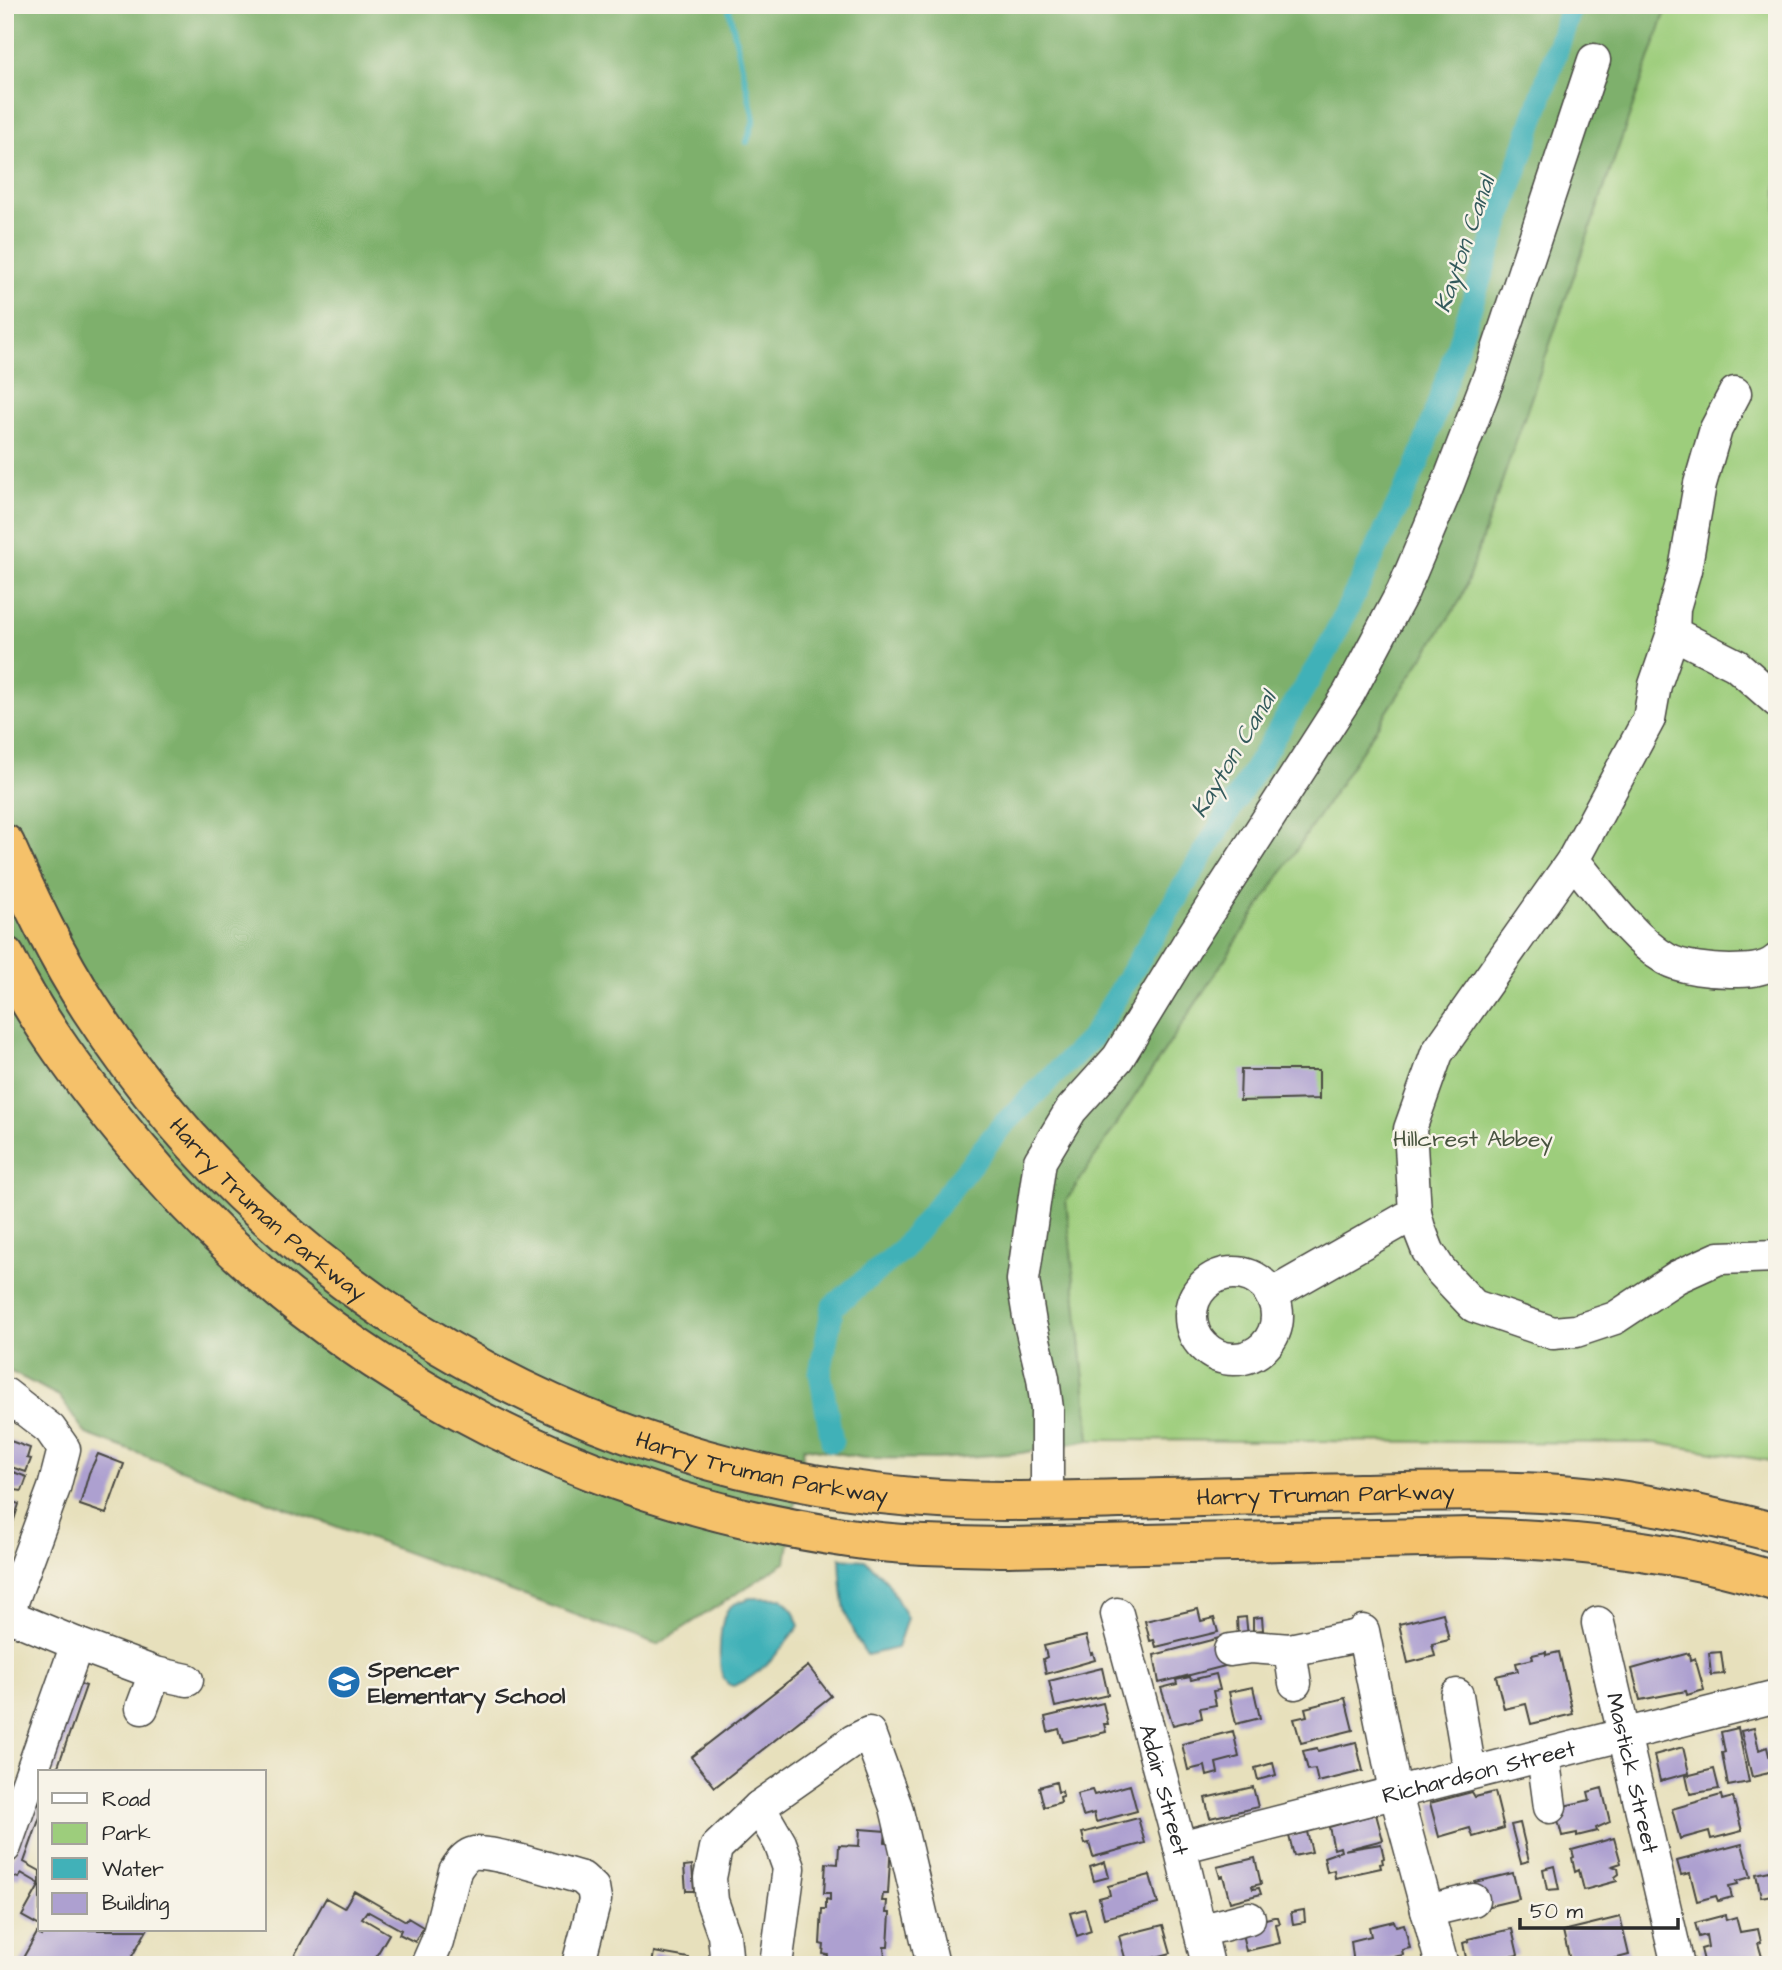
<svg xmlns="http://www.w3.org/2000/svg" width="1782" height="1970" font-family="'Architects Daughter',sans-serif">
<rect width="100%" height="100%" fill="#f7f3e8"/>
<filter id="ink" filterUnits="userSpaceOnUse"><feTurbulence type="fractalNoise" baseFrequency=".0143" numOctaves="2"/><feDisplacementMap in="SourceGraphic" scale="14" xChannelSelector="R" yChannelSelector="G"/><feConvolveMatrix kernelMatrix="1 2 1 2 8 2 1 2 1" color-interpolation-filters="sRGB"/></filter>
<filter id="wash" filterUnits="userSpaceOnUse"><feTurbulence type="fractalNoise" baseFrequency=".00686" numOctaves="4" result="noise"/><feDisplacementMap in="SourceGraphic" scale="28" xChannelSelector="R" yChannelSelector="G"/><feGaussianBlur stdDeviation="1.57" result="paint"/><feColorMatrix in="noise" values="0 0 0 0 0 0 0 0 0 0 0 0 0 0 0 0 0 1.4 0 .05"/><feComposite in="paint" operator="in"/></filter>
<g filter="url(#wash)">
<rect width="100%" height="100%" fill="#e7e0bc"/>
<path fill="#9dcd7c" stroke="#647c54" stroke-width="2" d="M 1668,5 L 1777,5 L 1777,1462 L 1656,1443 L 1090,1440 L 1066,1201 L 1461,599 Z"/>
<path fill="#7eb06c" stroke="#546e4c" stroke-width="2" d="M 5,5 L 1668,5 L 1461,599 L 1066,1201 L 1090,1440 L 1021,1453 L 936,1459 L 863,1458 L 804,1447 L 786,1562 L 657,1645 L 86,1434 L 59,1396 L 5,1369 Z"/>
<path fill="#41b1b8" stroke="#366e72" stroke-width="2" d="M 840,1558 L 865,1560 L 887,1581 L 907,1618 L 897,1648 L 867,1655 C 842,1620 842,1599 840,1558 Z
M 750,1598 L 782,1598 L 794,1612 L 799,1626 C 781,1649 762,1676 733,1686 C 728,1684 727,1684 724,1679 C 717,1668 719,1618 729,1608 C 734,1602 744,1601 750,1598 Z"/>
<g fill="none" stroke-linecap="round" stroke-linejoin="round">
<path stroke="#41b1b8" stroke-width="6" d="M 728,5 L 754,119 L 747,142"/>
<path stroke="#41b1b8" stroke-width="23" d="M 832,1441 L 820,1373 L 833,1306 L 901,1251 L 1000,1128 L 1092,1037 L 1329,647 L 1419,461 L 1572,5"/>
</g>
<g id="blocks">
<path fill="#ada0d0" d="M 1241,1070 L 1319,1070 L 1319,1099 L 1240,1101 Z
M 5,1439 L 30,1448 L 27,1458 L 31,1459 L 26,1472 L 5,1465 Z
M 98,1454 L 124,1464 L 106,1514 L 80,1505 L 89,1473 Z
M 5,1469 L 27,1477 L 22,1491 L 15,1490 L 14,1494 L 5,1491 Z
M 5,1499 L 19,1504 L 10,1532 L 5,1531 Z
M 1198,1609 L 1201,1621 L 1214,1618 L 1218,1632 L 1156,1647 L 1154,1640 L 1150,1641 L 1145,1621 Z
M 1443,1613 L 1449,1640 L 1432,1644 L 1435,1656 L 1408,1663 L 1399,1624 Z
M 1246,1617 L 1248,1637 L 1238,1638 L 1237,1618 Z
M 1262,1617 L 1263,1630 L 1253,1631 L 1253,1618 Z
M 1086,1636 L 1091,1654 L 1093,1653 L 1095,1660 L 1046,1674 L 1043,1659 L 1047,1657 L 1044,1646 Z
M 1219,1638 L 1225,1666 L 1159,1683 L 1154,1655 Z
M 1546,1652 L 1546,1655 L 1559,1652 L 1573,1714 L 1531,1724 L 1526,1704 L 1504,1709 L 1496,1676 L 1518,1671 L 1516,1663 L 1533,1659 L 1532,1655 Z
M 1721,1652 L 1724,1674 L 1711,1675 L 1709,1653 Z
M 1689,1653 L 1690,1660 L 1695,1658 L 1704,1690 L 1687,1695 L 1686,1691 L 1640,1700 L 1632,1669 Z
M 808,1666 L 831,1696 L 715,1787 L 691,1757 Z
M 1102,1668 L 1108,1695 L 1055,1707 L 1049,1681 Z
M 1216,1674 L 1220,1690 L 1213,1691 L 1216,1705 L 1200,1708 L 1202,1718 L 1173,1725 L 1161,1688 L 1177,1684 L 1176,1680 L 1190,1677 L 1191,1680 Z
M 74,1682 L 86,1686 L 56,1772 L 43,1772 Z
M 1253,1687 L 1260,1718 L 1236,1724 L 1229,1692 Z
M 1345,1698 L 1353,1730 L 1301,1743 L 1294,1719 L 1307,1716 L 1305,1708 Z
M 1103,1703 L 1108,1724 L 1104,1724 L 1106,1732 L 1063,1742 L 1059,1729 L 1048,1732 L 1045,1717 Z
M 1738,1728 L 1749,1782 L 1728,1786 L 1722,1753 L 1725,1752 L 1721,1732 Z
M 1754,1728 L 1759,1750 L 1767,1747 L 1773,1772 L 1752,1777 L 1741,1731 Z
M 1233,1731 L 1239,1757 L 1216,1763 L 1218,1773 L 1207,1776 L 1205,1766 L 1188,1770 L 1182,1744 Z
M 1356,1742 L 1363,1771 L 1318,1782 L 1315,1769 L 1308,1770 L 1303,1751 L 1317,1748 L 1318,1751 Z
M 1683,1747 L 1689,1773 L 1660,1781 L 1654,1755 Z
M 1273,1763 L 1276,1775 L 1258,1780 L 1255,1768 Z
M 1714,1769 L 1719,1789 L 1690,1794 L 1686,1776 Z
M 40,1780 L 40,1817 L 24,1862 L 40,1871 L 40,1926 L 22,1916 L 40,1884 L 21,1873 L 19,1878 L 7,1875 Z
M 1056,1782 L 1058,1792 L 1062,1791 L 1063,1796 L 1060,1797 L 1061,1802 L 1044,1807 L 1039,1787 Z
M 1130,1785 L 1137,1811 L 1096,1822 L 1094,1813 L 1083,1816 L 1077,1794 L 1092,1790 L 1094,1795 Z
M 1253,1787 L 1258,1807 L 1210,1818 L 1205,1798 Z
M 1602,1788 L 1610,1822 L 1596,1828 L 1597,1831 L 1577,1836 L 1577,1833 L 1562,1836 L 1555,1808 L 1590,1800 L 1588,1792 Z
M 1472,1792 L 1475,1797 L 1495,1792 L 1504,1828 L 1473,1837 L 1470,1828 L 1439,1837 L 1430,1803 Z
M 1721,1795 L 1722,1800 L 1733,1797 L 1742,1831 L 1711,1839 L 1709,1831 L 1680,1839 L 1672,1809 Z
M 1376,1814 L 1383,1840 L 1344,1850 L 1381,1844 L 1384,1858 L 1382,1859 L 1383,1863 L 1380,1864 L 1381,1868 L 1335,1878 L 1334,1870 L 1327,1872 L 1324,1857 L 1341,1851 L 1340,1847 L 1334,1849 L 1329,1827 Z
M 1138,1818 L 1145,1843 L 1093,1857 L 1089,1843 L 1085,1844 L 1082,1833 Z
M 1520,1823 L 1529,1861 L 1521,1863 L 1511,1825 Z
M 860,1829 L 886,1831 L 885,1842 L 891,1843 L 888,1894 L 883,1894 L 882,1901 L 887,1901 L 886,1913 L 890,1913 L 888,1947 L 884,1947 L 885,1957 L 880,1956 L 880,1965 L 823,1965 L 823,1961 L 828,1961 L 828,1955 L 823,1954 L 824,1945 L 820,1944 L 822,1909 L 826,1909 L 826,1899 L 830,1900 L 830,1893 L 824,1893 L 826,1863 L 838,1864 L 839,1845 L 859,1846 Z
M 1307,1832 L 1312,1852 L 1294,1856 L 1289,1836 Z
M 1614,1838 L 1621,1863 L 1612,1866 L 1618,1868 L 1619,1874 L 1615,1877 L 1617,1881 L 1584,1890 L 1579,1870 L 1575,1872 L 1572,1858 L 1574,1857 L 1572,1850 Z
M 1742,1844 L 1751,1877 L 1737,1881 L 1738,1884 L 1729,1886 L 1732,1897 L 1718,1901 L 1716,1896 L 1697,1901 L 1690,1873 L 1681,1875 L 1677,1861 Z
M 1255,1858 L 1261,1884 L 1252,1886 L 1253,1889 L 1259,1888 L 1261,1894 L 1230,1902 L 1223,1876 L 1220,1877 L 1217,1867 Z
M 1105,1862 L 1109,1877 L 1094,1881 L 1090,1867 Z
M 692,1865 L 694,1891 L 686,1891 L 684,1866 Z
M 1554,1866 L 1559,1889 L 1547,1890 L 1543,1869 Z
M 1774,1870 L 1777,1894 L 1761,1897 L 1756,1874 Z
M 1513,1873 L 1519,1899 L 1481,1908 L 1470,1886 L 1475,1885 L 1475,1882 Z
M 1150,1875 L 1158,1904 L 1104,1918 L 1099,1898 L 1110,1895 L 1108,1886 Z
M 354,1891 L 406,1921 L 408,1918 L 423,1927 L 415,1942 L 399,1934 L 401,1930 L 367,1911 L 362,1918 L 389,1934 L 371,1965 L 289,1965 L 326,1898 L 344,1908 Z
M 1085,1909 L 1091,1931 L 1077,1936 L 1070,1913 Z
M 1304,1910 L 1305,1922 L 1293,1924 L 1291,1912 Z
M 1725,1915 L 1726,1920 L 1736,1917 L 1740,1932 L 1758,1929 L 1761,1942 L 1758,1943 L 1764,1964 L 1705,1965 L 1701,1949 L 1708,1947 L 1706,1935 L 1699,1937 L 1695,1923 Z
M 1274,1917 L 1278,1917 L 1280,1923 L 1276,1924 L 1280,1943 L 1246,1951 L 1240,1925 Z
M 1620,1917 L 1629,1955 L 1590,1965 L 1571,1965 L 1563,1931 Z
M 1394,1921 L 1396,1926 L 1404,1924 L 1410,1948 L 1402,1950 L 1403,1955 L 1354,1965 L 1351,1941 L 1371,1936 L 1369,1927 Z
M 1163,1925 L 1171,1953 L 1127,1965 L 1119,1936 Z
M 1512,1929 L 1518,1955 L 1474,1964 L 1474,1962 L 1467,1963 L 1463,1943 L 1469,1941 L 1468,1939 Z
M 44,1930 L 147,1930 L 127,1965 L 19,1965 L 37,1933 L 41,1936 Z
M 654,1952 L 689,1958 L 689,1965 L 652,1965 Z"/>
</g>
</g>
<g filter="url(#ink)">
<use href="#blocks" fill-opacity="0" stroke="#474641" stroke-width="2"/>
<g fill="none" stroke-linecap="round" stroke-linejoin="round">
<defs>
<g id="minor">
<path d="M 1735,393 L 1716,429 L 1700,484 L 1685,570 L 1674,608 L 1673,633 L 1655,685 L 1649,719 L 1573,860 L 1437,1053 L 1410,1129 L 1415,1213 L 1419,1228 L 1428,1251 L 1440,1270 L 1474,1306 L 1553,1333 L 1576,1331 L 1615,1318 L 1677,1277 L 1719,1258 L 1777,1256"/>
<path d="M 1673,633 L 1736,665 L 1777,701"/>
<path d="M 1573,860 C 1599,891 1631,938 1666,959 C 1681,968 1713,971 1730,971 C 1746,971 1764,971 1777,960"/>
<circle cx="1234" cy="1316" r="43"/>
<path d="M 1271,1295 L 1415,1213"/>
<path d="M 5,1394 L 50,1429 L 64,1449 L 54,1488 L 5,1621"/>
<path d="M 1047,1500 L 1047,1409 L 1043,1378 L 1030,1323 L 1023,1280 L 1040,1161 L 1071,1110 L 1118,1058 L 1187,945 L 1349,693 L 1403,591 L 1446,489 L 1490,374 L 1594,60"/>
<path id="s1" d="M 1117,1614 L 1180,1847 L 1208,1965"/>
<path id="s2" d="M 1598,1623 L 1678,1965"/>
<path d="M 1363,1631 L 1395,1791 L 1442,1965"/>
<path d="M 77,1644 L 155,1673 L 142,1708"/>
<path d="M 1230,1650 L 1251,1647 L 1290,1650 L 1363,1635"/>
<path d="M 1290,1650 L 1295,1683"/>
<path d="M 155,1673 L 187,1680"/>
<path d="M 1457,1695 L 1470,1773"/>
<path d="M 1543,1755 L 1550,1807"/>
<path d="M 5,1847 L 77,1644 L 7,1615"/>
<path id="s3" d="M 1180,1847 L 1777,1696"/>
<path d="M 1427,1911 L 1473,1900"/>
<path d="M 1200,1931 L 1249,1918"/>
<path d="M 427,1965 L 437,1942 L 455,1871 C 459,1864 465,1855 474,1853 C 494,1851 559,1872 582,1878 L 593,1888 L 595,1900 L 578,1965"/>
<path d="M 727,1965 L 724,1935 L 712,1901 L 710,1878 L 716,1848 L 759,1807"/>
<path d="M 776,1965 L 789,1868 L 780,1843 L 759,1807 L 853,1741 L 869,1733 L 896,1807 L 933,1965"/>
</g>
<g id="highway">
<path id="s4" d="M 5,844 C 30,900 56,956 90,1008 C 292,1320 641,1502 1010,1501 C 1127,1500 1243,1495 1360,1493 C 1448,1491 1538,1488 1626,1501 C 1677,1509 1727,1520 1777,1533"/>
<path d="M 5,956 C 37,1022 83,1082 129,1138 C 310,1359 567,1497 849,1538 C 901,1546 955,1546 1008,1547 L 1470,1537 C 1574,1540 1677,1550 1777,1582"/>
</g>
</defs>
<use href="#minor" stroke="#474641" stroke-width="35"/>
<use href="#highway" stroke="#474641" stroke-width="42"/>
<use href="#minor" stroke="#fff" stroke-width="32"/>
<use href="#highway" stroke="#f5c16b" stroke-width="38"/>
</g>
</g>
<defs>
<symbol id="school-disc" viewBox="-11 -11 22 22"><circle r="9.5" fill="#1f6fb2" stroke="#f7f3e8"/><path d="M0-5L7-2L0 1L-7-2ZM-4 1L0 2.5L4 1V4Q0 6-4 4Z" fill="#fff"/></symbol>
</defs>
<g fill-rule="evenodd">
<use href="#school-disc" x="325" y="1663" width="38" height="38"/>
</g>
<g text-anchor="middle" stroke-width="5" stroke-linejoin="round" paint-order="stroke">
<g font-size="23" fill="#48543f" stroke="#f7f3e8">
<text x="1473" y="1146">Hillcrest Abbey</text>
</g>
<g font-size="23" fill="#2b2b2b" stroke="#f7f3e8">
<text dy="8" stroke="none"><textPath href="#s4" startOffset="455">Harry Truman Parkway</textPath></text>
<text dy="8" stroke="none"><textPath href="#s4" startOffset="1022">Harry Truman Parkway</textPath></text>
<text dy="8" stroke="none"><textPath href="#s4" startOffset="1589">Harry Truman Parkway</textPath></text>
<text dy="8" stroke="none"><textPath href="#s3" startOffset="308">Richardson Street</textPath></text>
<text dy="8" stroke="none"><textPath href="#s2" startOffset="154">Mastick Street</textPath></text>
<text dy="8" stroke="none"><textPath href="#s1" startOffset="182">Adair Street</textPath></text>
</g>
<g font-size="23" font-weight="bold" fill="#2b2b2b" stroke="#f7f3e8" text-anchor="start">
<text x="368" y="1677">Spencer<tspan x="368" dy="26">Elementary School</tspan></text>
</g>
<g font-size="24" font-style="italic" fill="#335a5c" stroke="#f7f3e8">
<text transform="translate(1464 244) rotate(-71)" y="8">Kayton Canal</text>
<text transform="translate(1233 754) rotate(-59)" y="8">Kayton Canal</text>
</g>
</g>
<rect width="1782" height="1970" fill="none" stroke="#f7f3e8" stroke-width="28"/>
<rect x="38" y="1770" width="228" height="161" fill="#f7f3e8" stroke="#a5a39c" stroke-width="2"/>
<rect x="52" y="1793" width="35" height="10" fill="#ffffff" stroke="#a5a39c" stroke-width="2"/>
<text x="102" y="1806" font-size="21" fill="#2b2b2b">Road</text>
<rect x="52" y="1823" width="35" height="21" fill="#9dcd7c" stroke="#a5a39c" stroke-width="2"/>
<text x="102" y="1840" font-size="21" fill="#2b2b2b">Park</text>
<rect x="52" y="1858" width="35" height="21" fill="#41b1b8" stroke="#a5a39c" stroke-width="2"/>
<text x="102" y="1876" font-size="21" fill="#2b2b2b">Water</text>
<rect x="52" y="1893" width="35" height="21" fill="#ada0d0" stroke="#a5a39c" stroke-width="2"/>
<text x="102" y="1910" font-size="21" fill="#2b2b2b">Building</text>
<path d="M1520 1918v10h158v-10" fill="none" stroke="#2b2b2b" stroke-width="3.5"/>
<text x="1530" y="1918" font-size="21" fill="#2b2b2b" stroke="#f7f3e8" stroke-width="5" paint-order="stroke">50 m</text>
</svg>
